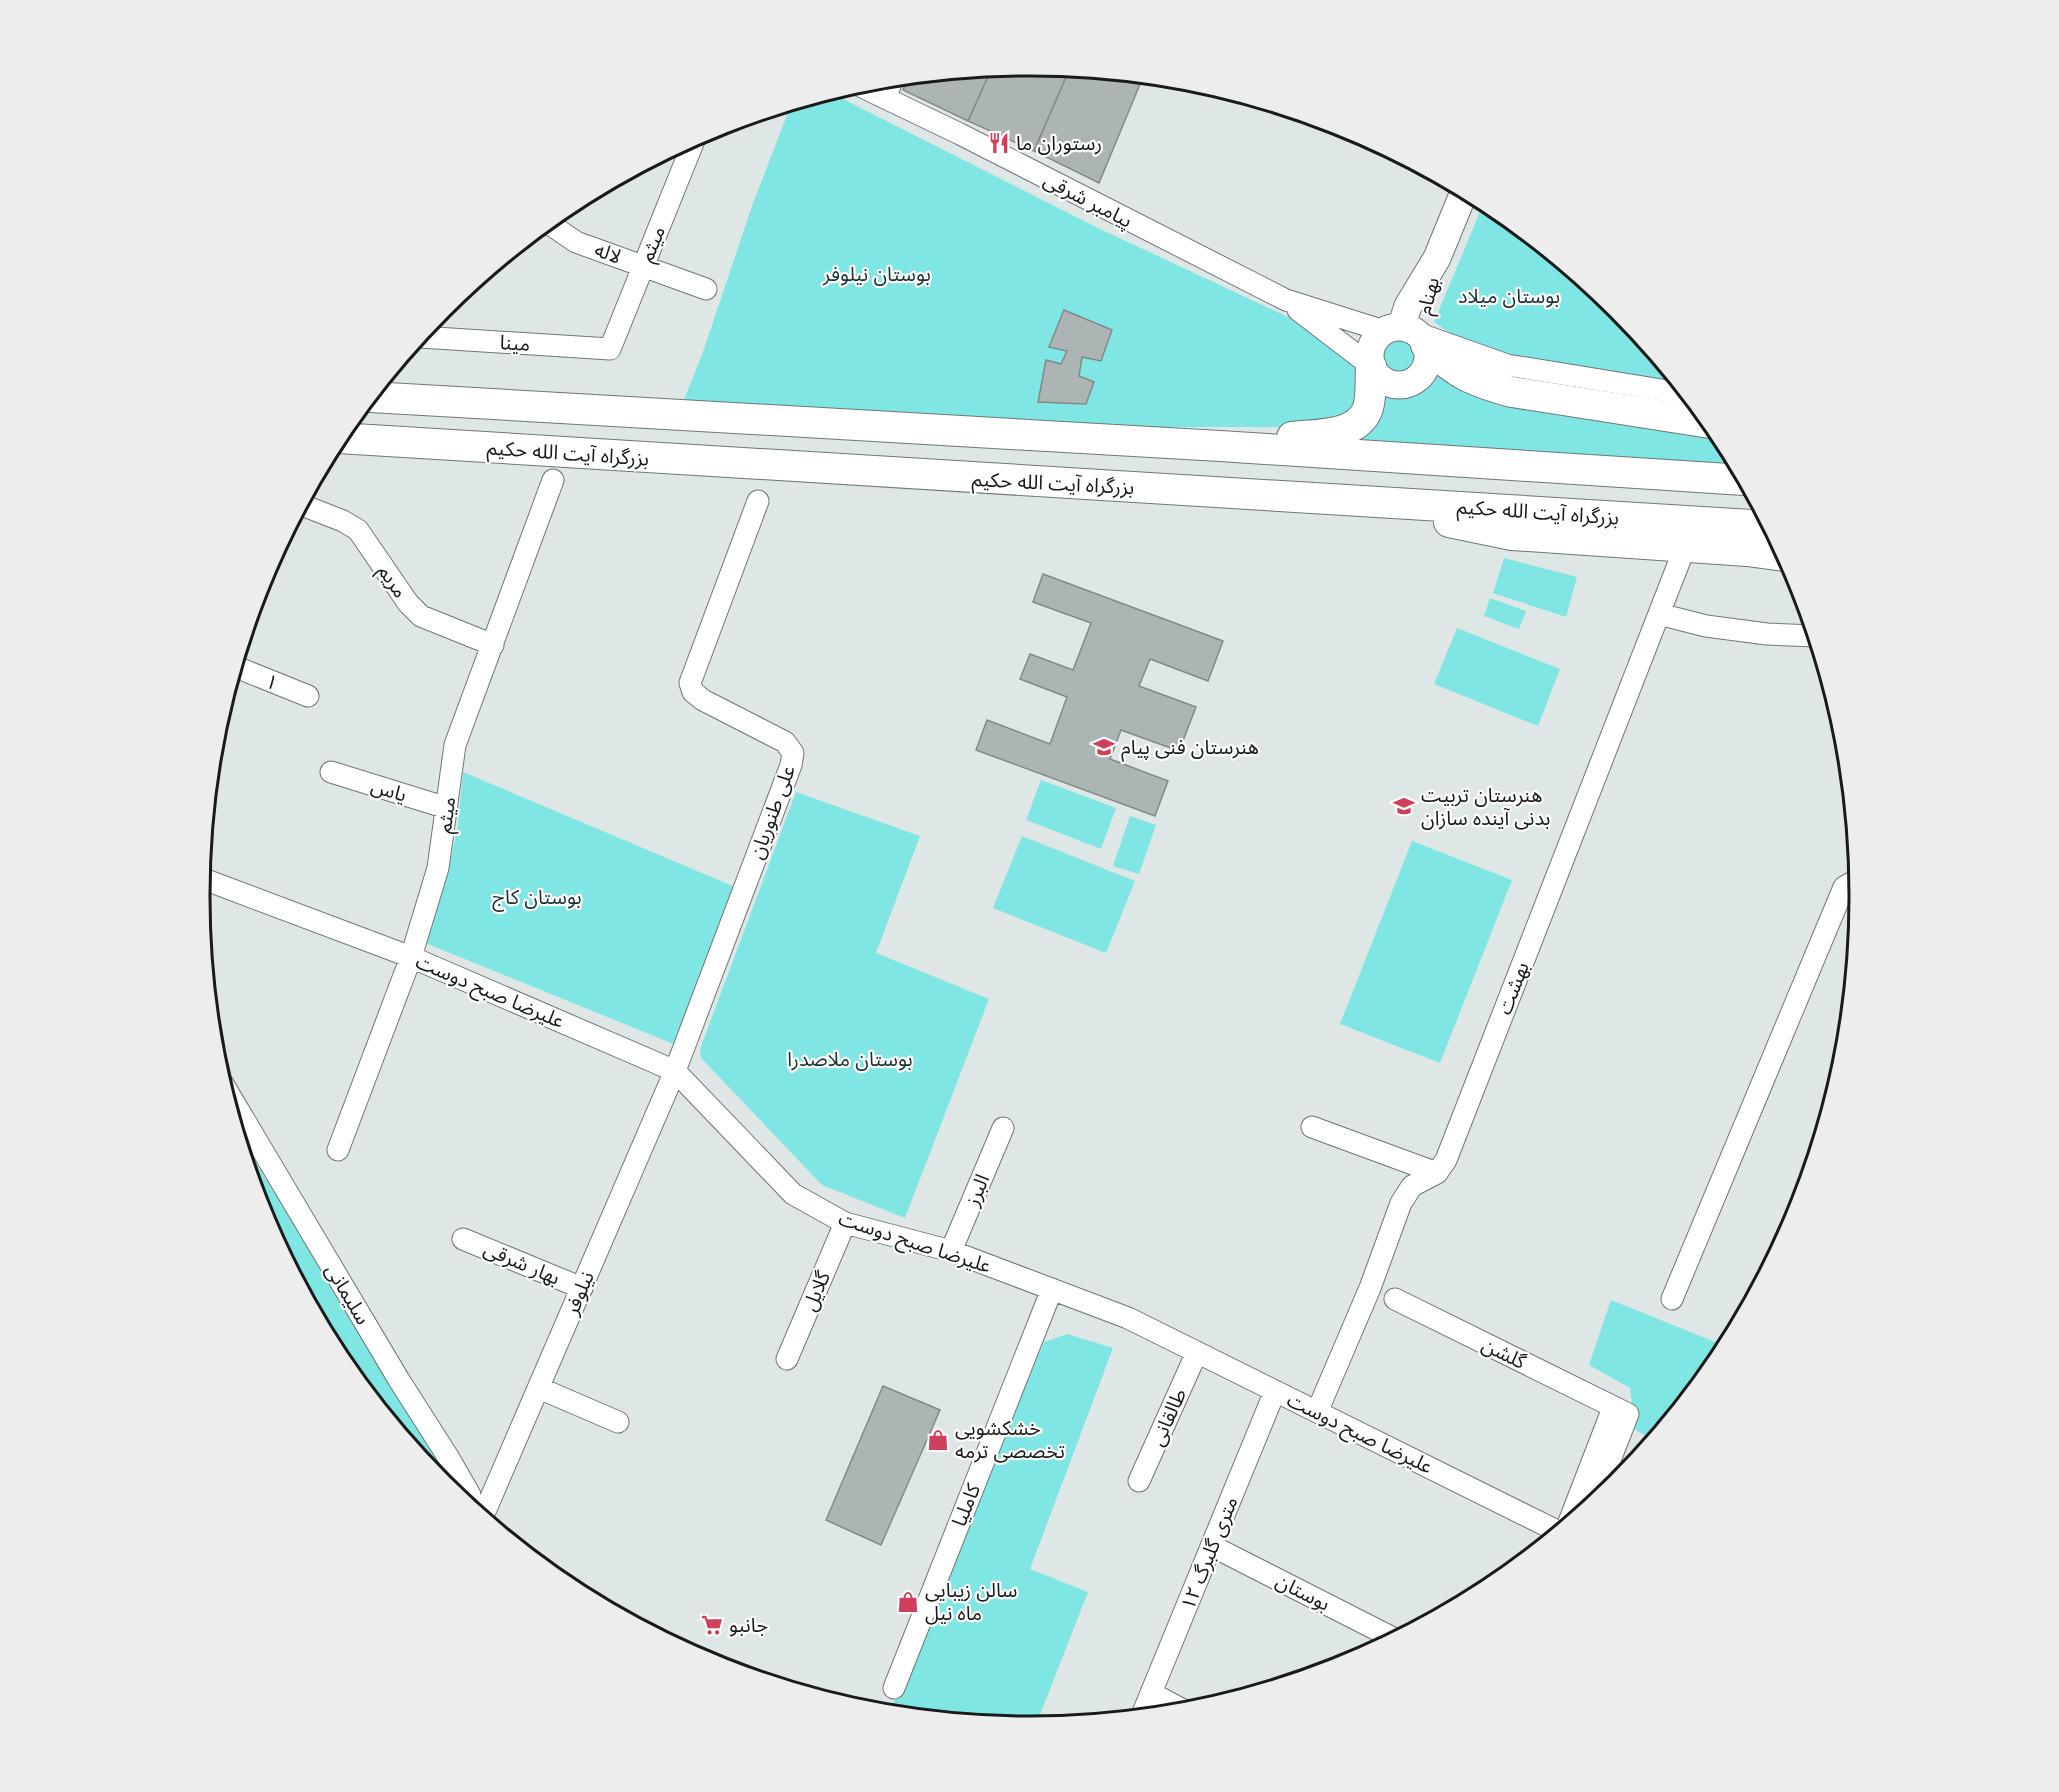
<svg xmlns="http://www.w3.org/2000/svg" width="2059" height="1792" font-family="'Space Grotesk','Noto Sans Arabic',sans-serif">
<rect width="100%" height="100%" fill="#dfe7e6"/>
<path fill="#7fe6e3" d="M 831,93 L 1098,228 L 1301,323 L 1347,356 L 1360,372 L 1363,402 L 1334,430 L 1277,427 L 1062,427 L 684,400 L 704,349 L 753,203 L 791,105 Z
M 1484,202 L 1617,309 L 1678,384 L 1510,358 L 1461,341 L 1434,322 Z
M 1406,331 L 1423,361 C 1416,379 1399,384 1382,373 L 1374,353 L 1379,340 Z
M 1435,360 L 1466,392 L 1483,399 L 1721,437 L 1738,468 L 1339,443 L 1375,383 C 1391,392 1415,395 1428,378 C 1432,373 1433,366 1435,360 Z
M 1504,558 L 1577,577 L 1566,617 L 1493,593 Z
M 1490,598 L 1526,611 L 1519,629 L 1484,616 Z
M 1457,628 L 1560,669 L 1538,726 L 1434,684 Z
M 463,772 L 735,887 L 676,1045 L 423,942 L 448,873 L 458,824 Z
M 1041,780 L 1116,808 L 1101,849 L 1026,820 Z
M 796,792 L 920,836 L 876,953 L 989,999 L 905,1218 L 822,1185 L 701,1058 L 700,1049 Z
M 1130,816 L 1156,825 L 1139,874 L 1113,866 Z
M 1022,836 L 1135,881 L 1106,953 L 993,908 Z
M 1412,841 L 1512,880 L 1440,1063 L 1340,1024 Z
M 239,1136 L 455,1485 L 459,1496 L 442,1483 L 339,1357 L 263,1213 Z
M 1611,1300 L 1725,1346 L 1719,1357 L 1653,1439 L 1635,1430 L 1630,1388 L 1589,1365 Z
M 1067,1334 L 1113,1348 L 1030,1569 L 1088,1592 L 1036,1725 L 890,1712 L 1044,1342 Z"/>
<path fill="#adb5b4" stroke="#828a89" stroke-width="1.5" d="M 1030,66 L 1069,70 L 1034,151 L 968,121 L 991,70 Z
M 991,70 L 968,121 L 903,90 L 909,78 Z
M 1069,70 L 1143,77 L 1099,183 L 1034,151 Z
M 1064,310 L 1112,330 L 1101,361 L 1082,357 L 1079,376 L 1094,382 L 1086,404 L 1038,402 L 1046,360 L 1061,364 L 1067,351 L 1049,347 Z
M 1043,574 L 1223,641 L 1208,681 L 1150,659 L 1139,686 L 1196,707 L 1179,751 L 1121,730 L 1110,759 L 1168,781 L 1155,816 L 976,750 L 987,720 L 1050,744 L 1067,697 L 1020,679 L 1030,654 L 1073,670 L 1091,623 L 1033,602 Z
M 883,1386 L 940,1410 L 881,1545 L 826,1520 Z"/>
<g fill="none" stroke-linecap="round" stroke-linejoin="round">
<defs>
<path id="minor" d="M 858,85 L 960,134 L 1286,300 L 1384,331
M 885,98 L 893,79
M 548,223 L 576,242 L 706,289
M 1298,310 L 1371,366
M 1417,333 L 1507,365 L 1686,394
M 420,337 L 610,349 L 695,138
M 302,505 L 343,521 L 358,530 L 408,603 L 421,616 L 493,645
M 1659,614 L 1706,626 L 1767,634 L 1814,636
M 236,667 L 308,696
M 331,772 L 447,808
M 201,878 L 411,957 L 675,1071 L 793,1194 L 845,1223 L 951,1251 L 1128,1318 L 1557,1531
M 223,1084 L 399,1380 L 450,1460 L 470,1495 L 470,1505
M 1312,1127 L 1437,1173
M 338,1150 L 411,957 L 438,868 L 455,745 L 553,480
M 463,1239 L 582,1288
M 951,1251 L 1003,1128
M 1395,1299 L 1628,1414 L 1594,1501
M 1672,1299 L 1844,887 L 1858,879
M 787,1359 L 845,1223
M 539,1388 L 618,1422
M 1317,1412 L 1370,1288 L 1401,1203 L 1412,1186 L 1437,1173 L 1446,1160 L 1685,547
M 1139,1481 L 1197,1352
M 483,1516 L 675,1071 L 791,765 L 793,753 L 785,742 L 703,700 L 693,692 L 690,683 L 758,501
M 1569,1522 L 1613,1408
M 1212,1546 L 1393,1638
M 894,1688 L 1052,1289
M 1151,1693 L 1185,1711
M 1142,1715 L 1275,1391"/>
<path id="major" d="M 1401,327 L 1408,306 L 1437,258 L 1464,192
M1370 356a29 29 0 1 1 58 0a29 29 0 1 1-58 0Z"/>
<path id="highway" d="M 1426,345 C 1457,374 1471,381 1512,392 L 1710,423
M 370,397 L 1220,446 L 1744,480
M 1292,437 C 1317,434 1358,437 1368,408 C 1372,395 1370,379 1371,366
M 338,438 L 1768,526
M 1449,522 L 1512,535 L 1747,551 L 1784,556"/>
</defs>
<use href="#minor" stroke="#6f7676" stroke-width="23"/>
<use href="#major" stroke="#6f7676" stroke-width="29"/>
<use href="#highway" stroke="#6f7676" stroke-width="32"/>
<use href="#minor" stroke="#fff" stroke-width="21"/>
<use href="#major" stroke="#fff" stroke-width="27"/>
<use href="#highway" stroke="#fff" stroke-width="30"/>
</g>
<defs>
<symbol id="restaurant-bare" viewBox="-9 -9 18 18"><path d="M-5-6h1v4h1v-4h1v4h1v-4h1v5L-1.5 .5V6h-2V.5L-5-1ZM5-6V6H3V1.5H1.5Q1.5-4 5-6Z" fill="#d0405d" stroke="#fff" stroke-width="2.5" paint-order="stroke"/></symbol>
<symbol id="school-bare" viewBox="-9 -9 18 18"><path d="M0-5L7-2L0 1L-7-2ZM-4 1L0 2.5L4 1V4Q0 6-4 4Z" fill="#d0405d" stroke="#fff" stroke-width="2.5" paint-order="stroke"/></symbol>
<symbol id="shop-bare" viewBox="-9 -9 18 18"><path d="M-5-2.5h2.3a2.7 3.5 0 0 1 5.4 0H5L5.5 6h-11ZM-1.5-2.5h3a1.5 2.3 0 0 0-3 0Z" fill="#d0405d" stroke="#fff" stroke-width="2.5" paint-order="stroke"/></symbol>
<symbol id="supermarket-bare" viewBox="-9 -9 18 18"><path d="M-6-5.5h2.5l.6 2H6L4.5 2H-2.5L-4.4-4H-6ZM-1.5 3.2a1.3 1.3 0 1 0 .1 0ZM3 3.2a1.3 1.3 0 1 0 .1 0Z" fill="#d0405d" stroke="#fff" stroke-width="2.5" paint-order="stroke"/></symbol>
</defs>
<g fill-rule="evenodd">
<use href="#restaurant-bare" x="984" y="128" width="30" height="30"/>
<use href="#school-bare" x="1089" y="732" width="30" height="30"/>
<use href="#school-bare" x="1389" y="791" width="30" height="30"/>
<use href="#shop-bare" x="923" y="1425" width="30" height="30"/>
<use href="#shop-bare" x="893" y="1587" width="30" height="30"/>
<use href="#supermarket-bare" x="697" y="1610" width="30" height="30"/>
</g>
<g text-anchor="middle" stroke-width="4.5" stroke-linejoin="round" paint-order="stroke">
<g font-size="20" fill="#191b1b" stroke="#fff" text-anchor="start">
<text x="1016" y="150">رستوران ما</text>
<text x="1121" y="754">هنرستان فنی پیام</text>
<text x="1421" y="802">هنرستان تربیت<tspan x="1421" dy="23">بدنی آینده سازان</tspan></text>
<text x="955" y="1435">خشکشویی<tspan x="955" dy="23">تخصصی ترمه</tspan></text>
<text x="925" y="1597">سالن زیبایی<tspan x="925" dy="23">ماه نیل</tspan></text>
<text x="729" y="1632">جانبو</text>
</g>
<g font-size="20" fill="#191b1b" stroke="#fff">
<text transform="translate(1088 200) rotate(27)" y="7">پیامبر شرقی</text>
<text transform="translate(652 244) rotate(-68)" y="7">میثم</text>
<text transform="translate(608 253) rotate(20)" y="7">لاله</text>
<text transform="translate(1428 296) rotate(-76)" y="7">بهنام</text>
<text transform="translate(515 343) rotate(4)" y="7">مینا</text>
<text transform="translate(568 453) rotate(4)" y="7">بزرگراه آیت الله حکیم</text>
<text transform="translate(1053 483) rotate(3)" y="7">بزرگراه آیت الله حکیم</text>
<text transform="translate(1538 512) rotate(4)" y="7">بزرگراه آیت الله حکیم</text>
<text transform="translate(393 581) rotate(56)" y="7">مریم</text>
<text transform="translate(272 682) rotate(22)" y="7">۱</text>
<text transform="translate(389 790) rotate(17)" y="7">یاس</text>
<text transform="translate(772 812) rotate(-70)" y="7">علی طنوریان</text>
<text transform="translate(446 815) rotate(-82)" y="7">میثم</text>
<text transform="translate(1513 988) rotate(-69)" y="7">بهشت</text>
<text transform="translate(490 991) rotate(23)" y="7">علیرضا صبح دوست</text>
<text transform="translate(977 1190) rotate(-67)" y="7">البرز</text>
<text transform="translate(915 1242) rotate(18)" y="7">علیرضا صبح دوست</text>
<text transform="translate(522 1263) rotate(23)" y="7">بهار شرقی</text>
<text transform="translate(816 1291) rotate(-67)" y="7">گلایل</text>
<text transform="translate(579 1293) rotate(-67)" y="7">نیلوفر</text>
<text transform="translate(348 1294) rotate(59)" y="7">سلیمانی</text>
<text transform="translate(1504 1353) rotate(26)" y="7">گلشن</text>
<text transform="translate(1168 1417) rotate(-66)" y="7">طالقانی</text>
<text transform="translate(1360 1433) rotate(26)" y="7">علیرضا صبح دوست</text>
<text transform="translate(966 1505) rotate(-68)" y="7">کاملیا</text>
<text transform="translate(1209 1553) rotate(-68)" y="7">۱۲ متری گلبرگ</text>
<text transform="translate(1303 1592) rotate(27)" y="7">بوستان</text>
</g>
<g font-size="20" fill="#1b3232" stroke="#fff">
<text x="877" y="281">بوستان نیلوفر</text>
<text x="1509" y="303">بوستان میلاد</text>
<text x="537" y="904">بوستان کاج</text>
<text x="850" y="1066">بوستان ملاصدرا</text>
</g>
</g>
<path d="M0 0H2059V1792H0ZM1029 76H1030A819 819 0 0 1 1849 895V897A819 819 0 0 1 1030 1716H1029A819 819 0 0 1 210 897V895A819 819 0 0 1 1029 76Z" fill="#ededed" fill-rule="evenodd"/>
<path fill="none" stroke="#191b1b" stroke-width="3" d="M1029 76H1030A819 819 0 0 1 1849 895V897A819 819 0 0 1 1030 1716H1029A819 819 0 0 1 210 897V895A819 819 0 0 1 1029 76Z"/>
</svg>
